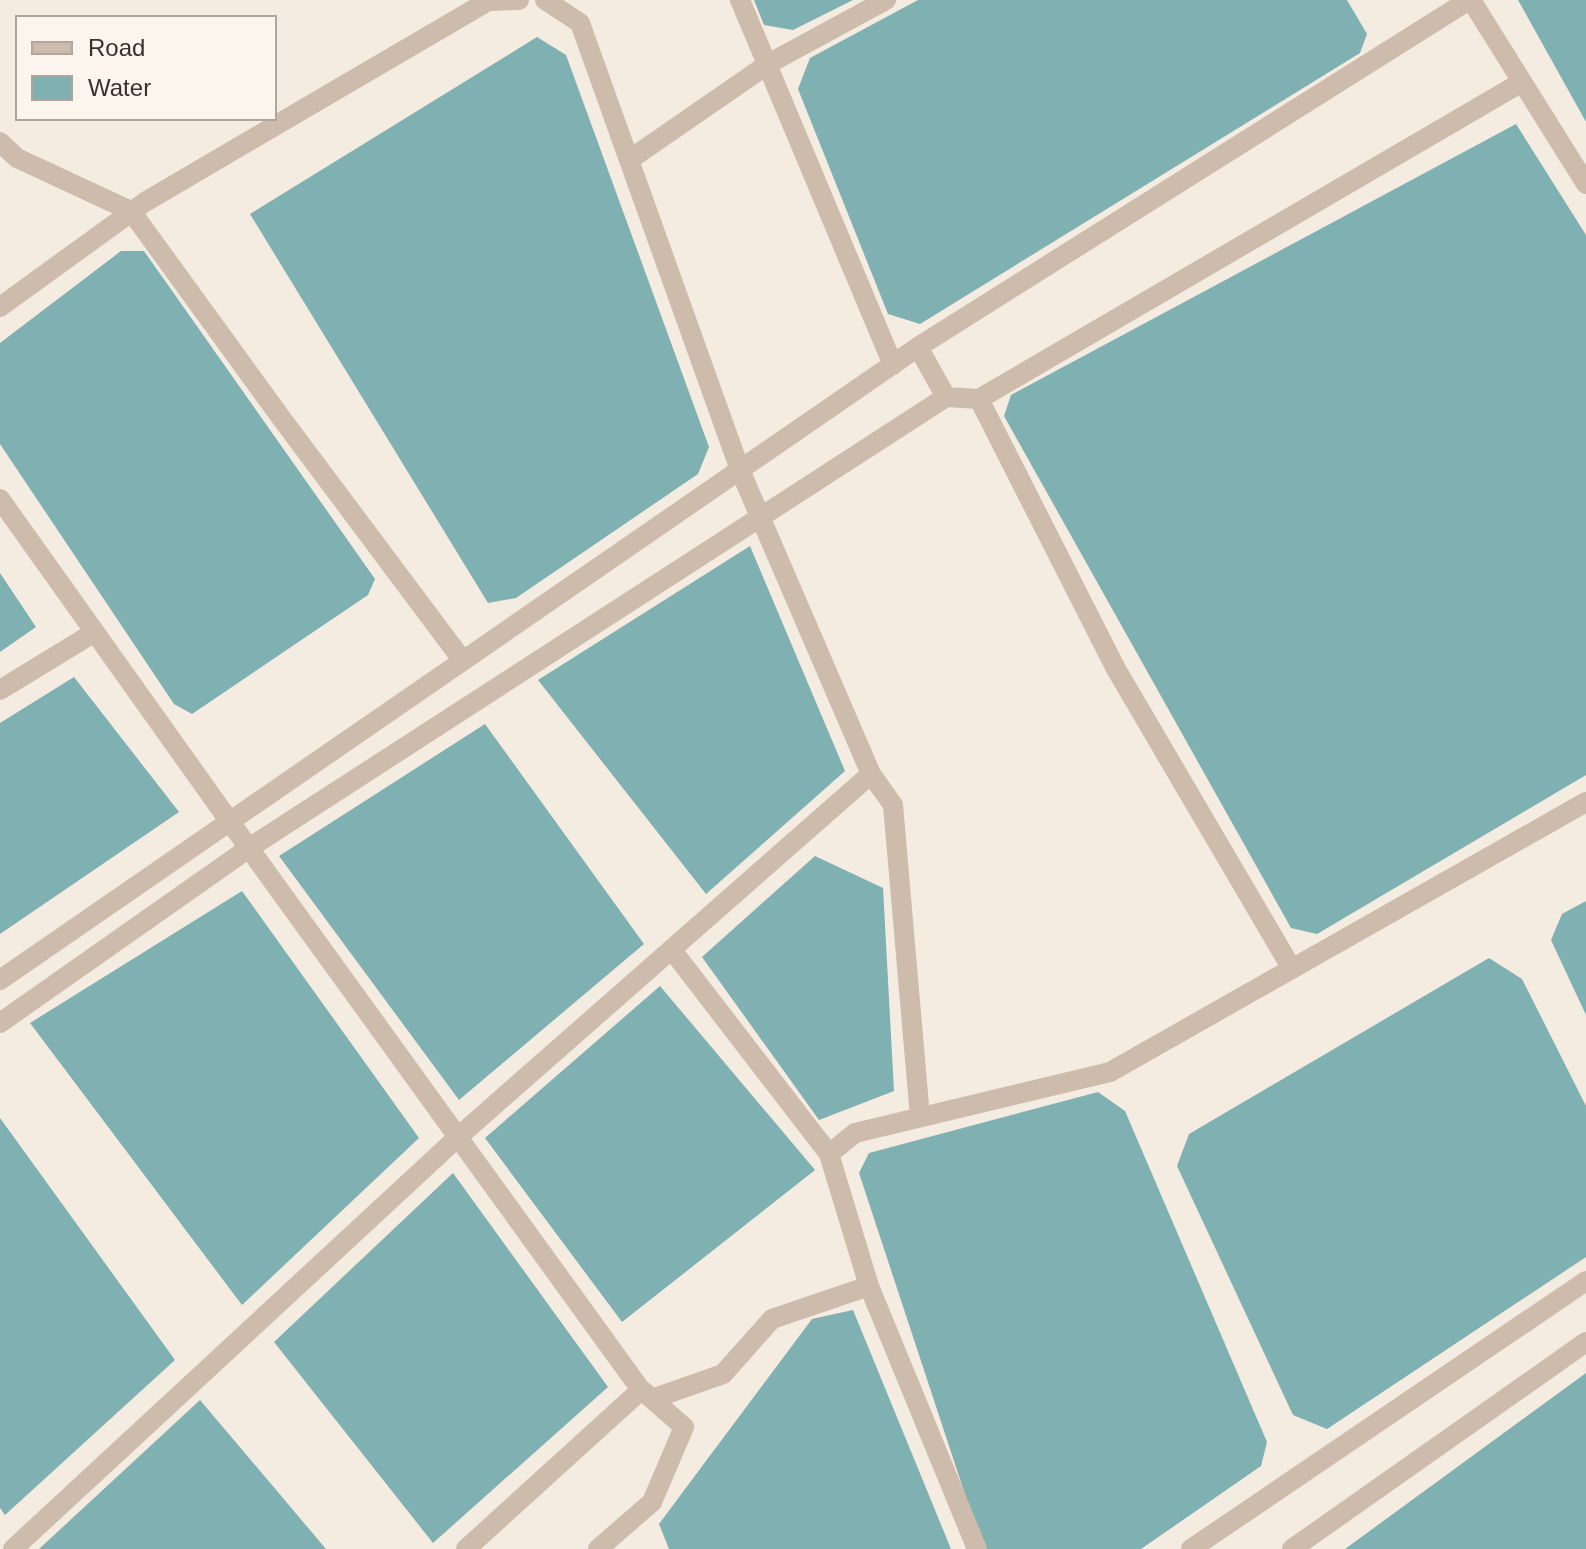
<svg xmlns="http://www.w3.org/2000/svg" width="1586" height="1549" font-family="Helvetica,sans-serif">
<rect width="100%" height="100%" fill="#f4ebe1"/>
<path fill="#7fb0b2" d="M 754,0 L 853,0 L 793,30 L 764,25 Z
M 918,0 L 1347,0 L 1367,34 L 1360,53 L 920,324 L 888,314 L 798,89 L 810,58 Z
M 1518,0 L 1586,0 L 1586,122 Z
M 537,37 L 566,55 L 709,447 L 698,474 L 516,598 L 488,603 L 250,214 Z
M 1516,124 L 1586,235 L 1586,775 L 1317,934 L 1291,928 L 1004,416 L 1011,395 Z
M 121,251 L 144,251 L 375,579 L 368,595 L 192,714 L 174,704 L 0,444 L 0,343 Z
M 750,546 L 845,771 L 706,894 L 538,680 Z
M 0,573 L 36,627 L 0,652 Z
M 74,677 L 179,812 L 0,934 L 0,723 Z
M 485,724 L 644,944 L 459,1100 L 279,856 Z
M 815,856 L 883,888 L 894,1091 L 819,1120 L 702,957 Z
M 242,891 L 419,1138 L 242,1305 L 30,1023 Z
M 1586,901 L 1586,1015 L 1551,940 L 1562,914 Z
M 1489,958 L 1522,979 L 1586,1106 L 1586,1257 L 1327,1429 L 1293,1415 L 1177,1166 L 1189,1134 Z
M 660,986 L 815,1170 L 622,1322 L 485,1138 Z
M 1098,1092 L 1125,1111 L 1267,1442 L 1261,1466 L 1141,1549 L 983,1549 L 859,1173 L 869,1153 Z
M 0,1118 L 175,1360 L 5,1515 L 0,1508 Z
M 453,1173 L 608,1387 L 433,1543 L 274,1342 Z
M 853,1310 L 951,1549 L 669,1549 L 659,1524 L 812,1319 Z
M 1586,1373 L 1586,1549 L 1345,1549 Z
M 200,1400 L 326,1549 L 39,1549 Z"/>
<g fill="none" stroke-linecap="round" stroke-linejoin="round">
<path stroke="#cdbbac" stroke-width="20" d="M 740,0 L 893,365
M 1471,0 L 1586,184
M 0,142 L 17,158 L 131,211 L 282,419 L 463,661
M 629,160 L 768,64 L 886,0
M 0,307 L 145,202 L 488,1 L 519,0
M 918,347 L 946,397
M 979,399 L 1116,669 L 1292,969
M 0,499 L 230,822 L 641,1390 L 466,1549
M 0,690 L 95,632
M 871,774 L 893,805 L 920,1117
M 672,950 L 829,1154
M 0,980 L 918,347 L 1469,0
M 0,1023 L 249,848 L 946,397 L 979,399 L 1522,82
M 869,1286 L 829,1154 L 855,1133 L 1110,1072 L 1586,802
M 652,1399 L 723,1374 L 772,1319 L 869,1286 L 977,1549
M 13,1549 L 458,1137 L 871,774 L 740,470 L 580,23 L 545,0
M 598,1549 L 652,1502 L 684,1427 L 643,1391
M 1191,1549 L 1586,1281
M 1292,1549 L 1586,1342"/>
</g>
<rect x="16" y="16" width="260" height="104" fill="#fbf5ee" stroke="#aea6a0" stroke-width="2"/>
<rect x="32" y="42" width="40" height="12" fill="#cdbbac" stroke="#aea6a0" stroke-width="2"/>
<text x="88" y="56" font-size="24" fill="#3b302b">Road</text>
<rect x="32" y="76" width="40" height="24" fill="#7fb0b2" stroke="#aea6a0" stroke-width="2"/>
<text x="88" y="96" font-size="24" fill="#3b302b">Water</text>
</svg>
